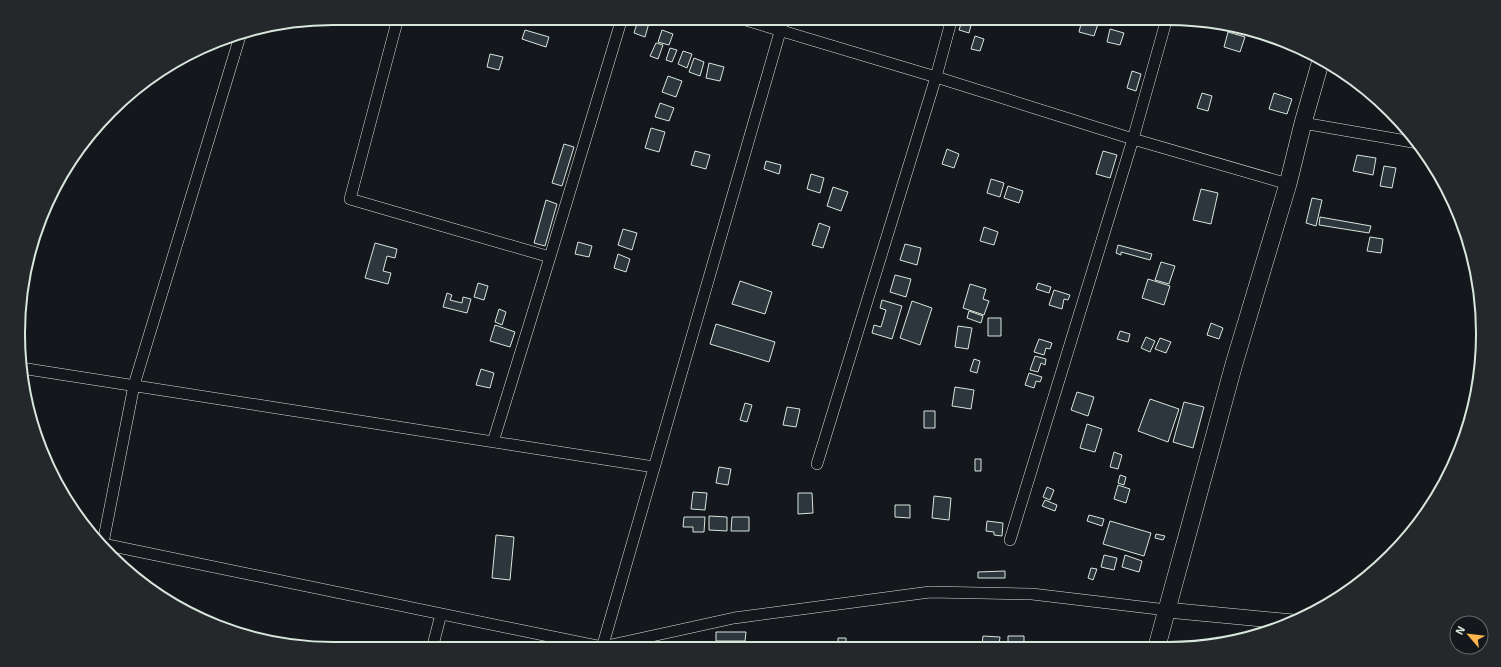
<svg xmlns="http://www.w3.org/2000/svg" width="1501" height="667" font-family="'Exo 2',sans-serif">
<rect width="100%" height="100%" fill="#14181c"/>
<path fill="#2c363c" stroke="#d8e6dc" d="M 963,18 L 972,21 L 969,33 L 959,30 Z
M 638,20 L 649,23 L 645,37 L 634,33 Z
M 1082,20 L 1098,24 L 1094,36 L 1079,32 Z
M 1110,29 L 1124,33 L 1120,45 L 1107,42 Z
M 525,30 L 549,37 L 546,47 L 522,39 Z
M 662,30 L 673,34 L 669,45 L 658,42 Z
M 1228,32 L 1245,37 L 1240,52 L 1224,47 Z
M 975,36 L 984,39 L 980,51 L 971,49 Z
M 656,43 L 663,45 L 658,59 L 650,56 Z
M 670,48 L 677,50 L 672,62 L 666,60 Z
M 683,51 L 692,54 L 687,68 L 678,64 Z
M 490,54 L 503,57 L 499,70 L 487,67 Z
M 694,58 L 704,62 L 700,76 L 689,72 Z
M 709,63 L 724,67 L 720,81 L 706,78 Z
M 1132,71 L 1141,74 L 1136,91 L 1127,88 Z
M 668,76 L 682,81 L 676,97 L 662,92 Z
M 1202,93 L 1212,96 L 1208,111 L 1197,108 Z
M 1274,93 L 1292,99 L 1287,114 L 1269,109 Z
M 660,103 L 674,108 L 669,121 L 655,117 Z
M 651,128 L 665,132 L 659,152 L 645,148 Z
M 564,144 L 574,147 L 562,186 L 552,183 Z
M 947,149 L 959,154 L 954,168 L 942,164 Z
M 695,151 L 710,155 L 706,169 L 691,165 Z
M 1103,151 L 1117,155 L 1110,178 L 1096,174 Z
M 1357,155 L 1376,158 L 1373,175 L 1353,171 Z
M 766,161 L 781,165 L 779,174 L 764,169 Z
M 1384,166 L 1396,168 L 1392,188 L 1380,186 Z
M 811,174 L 824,178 L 820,193 L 807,189 Z
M 991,179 L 1004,183 L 1000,197 L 987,193 Z
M 1008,186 L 1023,191 L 1019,203 L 1004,198 Z
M 833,187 L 848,192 L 841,211 L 827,206 Z
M 1201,189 L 1218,193 L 1211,224 L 1193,220 Z
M 1312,198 L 1322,200 L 1316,226 L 1306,223 Z
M 546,200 L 557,204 L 545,246 L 534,243 Z
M 1320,217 L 1371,226 L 1369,233 L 1319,225 Z
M 819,223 L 830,227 L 823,248 L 812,245 Z
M 984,227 L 998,232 L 994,245 L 980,241 Z
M 623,229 L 637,233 L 632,250 L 618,245 Z
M 1370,237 L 1383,239 L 1381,253 L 1367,251 Z
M 578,242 L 592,246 L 589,257 L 575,254 Z
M 375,243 L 397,249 L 395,258 L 387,256 L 383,271 L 391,273 L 388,284 L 365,278 Z
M 905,244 L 921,248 L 917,265 L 900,260 Z
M 1118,245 L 1152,254 L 1150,260 L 1121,252 L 1121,255 L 1116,253 Z
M 618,254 L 630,259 L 626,272 L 614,268 Z
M 1161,262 L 1175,266 L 1169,284 L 1155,280 Z
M 895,275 L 911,279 L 906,297 L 890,292 Z
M 1148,279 L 1170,286 L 1164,305 L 1142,298 Z
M 740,281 L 772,292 L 765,314 L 732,304 Z
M 478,283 L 488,286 L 484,300 L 474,297 Z
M 1038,283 L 1051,287 L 1049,293 L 1036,289 Z
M 970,284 L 986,289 L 983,299 L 989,301 L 984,315 L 963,308 Z
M 1054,290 L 1070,295 L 1068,300 L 1064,299 L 1062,309 L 1049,305 Z
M 447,293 L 452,295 L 450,300 L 462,303 L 463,297 L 471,299 L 467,313 L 443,307 Z
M 882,300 L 902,306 L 892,339 L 872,333 L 874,325 L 881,327 L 886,310 L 880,308 Z
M 912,301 L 932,308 L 920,345 L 900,338 Z
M 499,309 L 506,312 L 502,325 L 495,322 Z
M 969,311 L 983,316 L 981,323 L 967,318 Z
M 988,318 L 1001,318 L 1001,336 L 988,336 Z
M 1211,323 L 1223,328 L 1219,339 L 1207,335 Z
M 716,324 L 775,342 L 769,362 L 710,344 Z
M 495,325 L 515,332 L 510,347 L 490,341 Z
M 958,326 L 972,328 L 968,349 L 955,347 Z
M 1120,331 L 1130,334 L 1128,342 L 1117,339 Z
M 1146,337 L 1155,341 L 1150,352 L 1141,348 Z
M 1160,338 L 1171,342 L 1166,353 L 1155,349 Z
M 1039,339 L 1052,343 L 1050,349 L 1046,348 L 1044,355 L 1034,352 Z
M 1035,356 L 1046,359 L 1045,365 L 1041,363 L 1038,372 L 1030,370 Z
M 974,359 L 980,361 L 977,373 L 970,371 Z
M 481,369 L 494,373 L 490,388 L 476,385 Z
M 1029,373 L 1042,377 L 1040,382 L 1036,381 L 1034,388 L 1025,385 Z
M 955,387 L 974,390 L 971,409 L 952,406 Z
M 1077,392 L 1094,397 L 1088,416 L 1071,410 Z
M 1150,399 L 1179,409 L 1168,442 L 1138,431 Z
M 1184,402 L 1204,407 L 1193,448 L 1173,442 Z
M 745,403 L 752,405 L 747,422 L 740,420 Z
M 787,407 L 800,409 L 796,427 L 783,425 Z
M 924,411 L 935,411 L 935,428 L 924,428 Z
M 1087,424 L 1102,429 L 1095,452 L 1080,448 Z
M 1114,452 L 1122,455 L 1118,469 L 1110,467 Z
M 975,459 L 981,459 L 981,471 L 975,471 Z
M 719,467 L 731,469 L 728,485 L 716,483 Z
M 1120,475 L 1126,477 L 1124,485 L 1118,483 Z
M 1118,485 L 1130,489 L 1126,503 L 1114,499 Z
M 1047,487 L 1054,490 L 1050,500 L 1043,497 Z
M 693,492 L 707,493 L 705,510 L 691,509 Z
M 798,493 L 812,493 L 813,513 L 798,514 Z
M 934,496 L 951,498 L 949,520 L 932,518 Z
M 1045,500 L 1057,505 L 1055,511 L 1042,506 Z
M 895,505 L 910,505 L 910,518 L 895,517 Z
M 1089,515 L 1104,519 L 1102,526 L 1087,521 Z
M 709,516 L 727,517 L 727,531 L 709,530 Z
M 684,517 L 705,517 L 704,532 L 693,532 L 693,527 L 683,527 Z
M 732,517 L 749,517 L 749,531 L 731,531 Z
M 987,521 L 1003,523 L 1002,536 L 994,535 L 994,532 L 986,531 Z
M 1110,521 L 1151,533 L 1144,556 L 1103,544 Z
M 1156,534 L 1165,536 L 1163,540 L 1155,538 Z
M 496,535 L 514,537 L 510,580 L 492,578 Z
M 1104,555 L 1117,558 L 1114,570 L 1101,567 Z
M 1125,555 L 1142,561 L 1139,572 L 1122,567 Z
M 1091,568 L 1097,569 L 1093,580 L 1088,578 Z
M 1005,571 L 1005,578 L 978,578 L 978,572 Z
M 716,632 L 746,632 L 745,641 L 716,641 Z
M 983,636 L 1000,637 L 999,645 L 982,644 Z
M 1008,636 L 1024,636 L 1024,645 L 1008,645 Z
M 838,638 L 846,638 L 846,646 L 838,646 Z"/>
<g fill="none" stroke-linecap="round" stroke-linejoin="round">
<defs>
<path id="street" d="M 398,18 L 350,199 L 550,257
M 739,18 L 936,77 L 1133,139 L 1288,184
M 1303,123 L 1418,143
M 21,368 L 654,467
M 493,442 L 550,257 L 622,18
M 817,464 L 936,77 L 952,18
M 1010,540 L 1133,139 L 1167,18
M 103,543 L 134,385 L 241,33
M 103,544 L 602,647 L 734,618 L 930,592 L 1032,594 L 1167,610
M 602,648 L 784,18
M 432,649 L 441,614"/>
<path id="secondary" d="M 1167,610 L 1293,622"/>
<path id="primary" d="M 1157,646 L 1234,364 L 1288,184 L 1303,123 L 1321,60"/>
</defs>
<use href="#street" stroke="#d8e6dc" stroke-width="12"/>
<use href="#secondary" stroke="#d8e6dc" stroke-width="16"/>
<use href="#primary" stroke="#d8e6dc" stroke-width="18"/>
<use href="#street" stroke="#14181c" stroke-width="11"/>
<use href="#secondary" stroke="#14181c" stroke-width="15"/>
<use href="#primary" stroke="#14181c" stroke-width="17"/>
</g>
<path d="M0 0H1501V667H0ZM333 25H1168A308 308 0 0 1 1476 333V334A308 308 0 0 1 1168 642H333A308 308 0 0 1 25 334V333A308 308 0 0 1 333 25Z" fill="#24282b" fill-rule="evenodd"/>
<path fill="none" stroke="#d8e6dc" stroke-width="2" d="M333 25H1168A308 308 0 0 1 1476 333V334A308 308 0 0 1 1168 642H333A308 308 0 0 1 25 334V333A308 308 0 0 1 333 25Z"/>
<g transform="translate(1469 635) rotate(298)"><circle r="19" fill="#14181c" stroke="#626a69"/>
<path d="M0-3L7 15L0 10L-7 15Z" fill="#ffb74d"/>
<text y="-6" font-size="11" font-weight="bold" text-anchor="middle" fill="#d8e6dc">N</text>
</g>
</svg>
